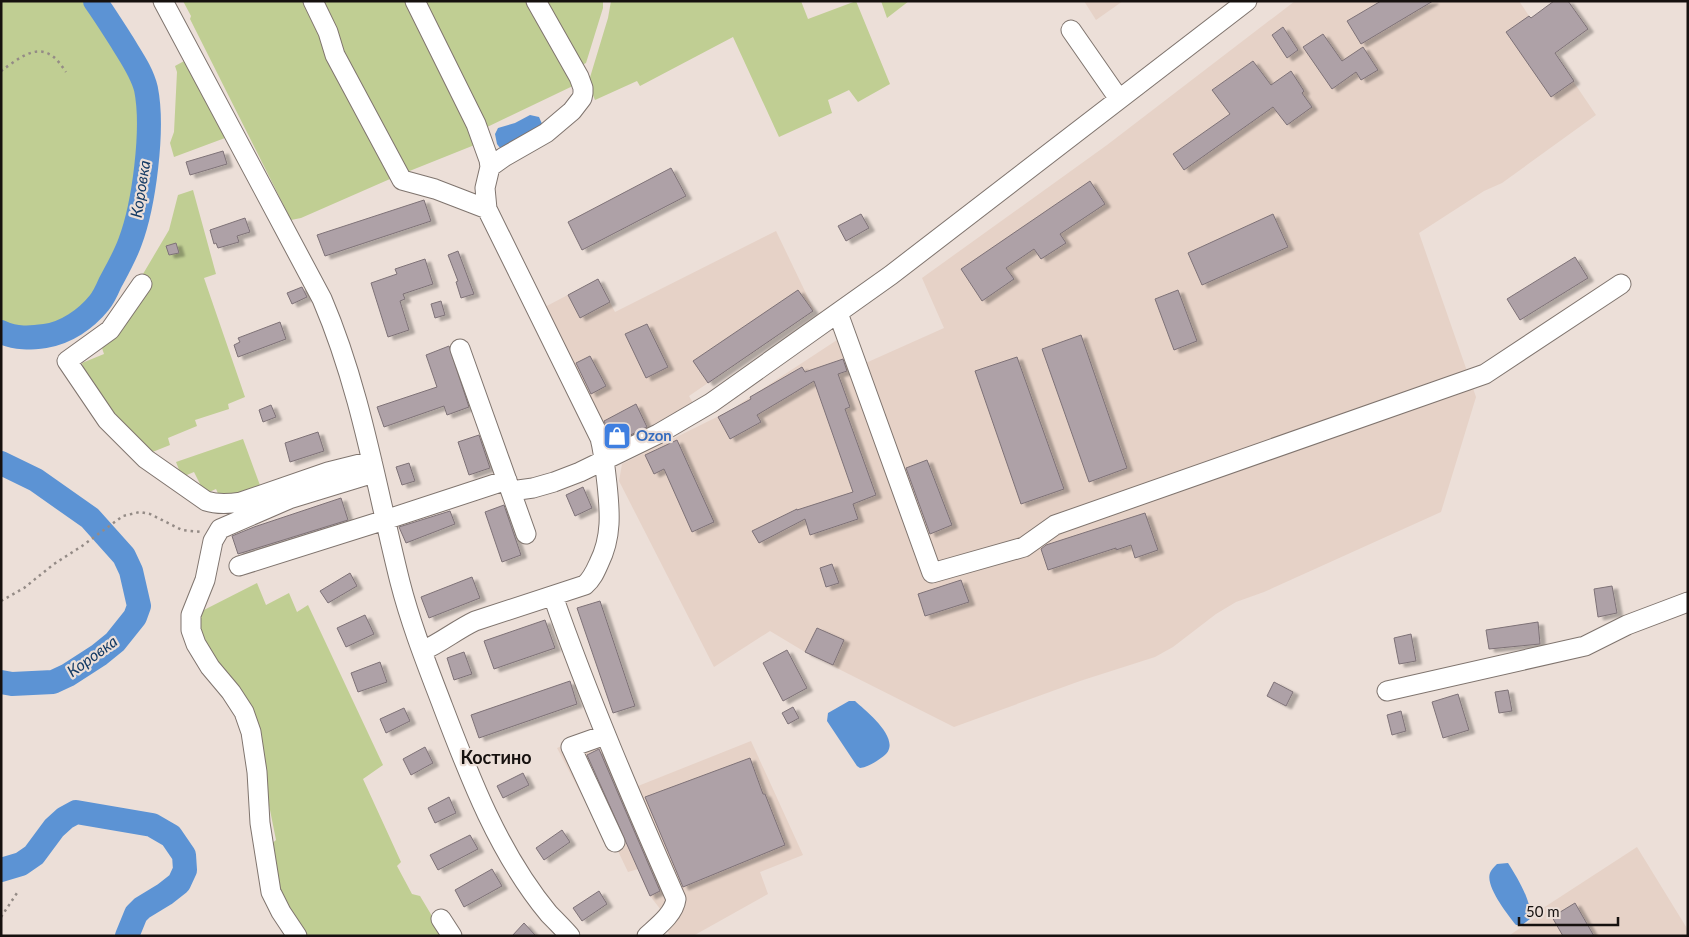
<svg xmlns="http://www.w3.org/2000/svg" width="1689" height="937" font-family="Lato,sans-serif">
<defs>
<filter id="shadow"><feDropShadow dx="5.5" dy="3" stdDeviation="1" flood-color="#0004"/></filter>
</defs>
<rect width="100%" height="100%" fill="#ecdfd8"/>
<path fill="#e6d2c7" d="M 1084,1 L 1123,1 L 1096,20 Z
M 1295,1 L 1519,1 L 1596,115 L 1502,183 L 1484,191 L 1419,233 L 1476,397 L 1441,512 L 1264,592 L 1236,602 L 1216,614 L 1173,647 L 1155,657 L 1080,681 L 954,727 L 805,652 L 770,631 L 714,667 L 619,481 L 622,464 L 729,411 L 837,340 L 850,370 L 944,328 L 922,278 L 1107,145 Z
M 776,231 L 814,310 L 689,396 L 693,403 L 615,445 L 543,308 L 598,279 L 615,312 Z
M 607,728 L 633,788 L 751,741 L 803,855 L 760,872 L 768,894 L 693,936 L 670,936 L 658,914 L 661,910 L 650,896 L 638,869 L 628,872 L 617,849 L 611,851 L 557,748 Z
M 1637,847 L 1688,930 L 1688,936 L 1505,936 L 1510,935 L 1535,918 L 1537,912 Z"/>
<path fill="#c0ce93" d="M 1,1 L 83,1 L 131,76 L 143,106 L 144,134 L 131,215 L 122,242 L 107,273 L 87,303 L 69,319 L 59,323 L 52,329 L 26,335 L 19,334 L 13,329 L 1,326 Z
M 183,1 L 307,1 L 390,174 L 390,179 L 301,218 L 291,220 L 190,19 L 191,16 Z
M 319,1 L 409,1 L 477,144 L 407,172 L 345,64 Z
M 420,1 L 528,1 L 577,84 L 483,129 Z
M 540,1 L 603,1 L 603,8 L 586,63 L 578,67 Z
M 611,1 L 801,1 L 808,19 L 856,1 L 890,84 L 858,102 L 849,90 L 828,100 L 832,113 L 779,137 L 733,37 L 640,86 L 637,81 L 595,100 L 588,84 L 608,18 Z
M 881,1 L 909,1 L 887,18 Z
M 186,60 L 225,138 L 174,157 L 170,143 L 174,132 L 177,72 L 175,66 Z
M 193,190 L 216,274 L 204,278 L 245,397 L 228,404 L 229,409 L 195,420 L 197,426 L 168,438 L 170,445 L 150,453 L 122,426 L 87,382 L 82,363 L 104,354 L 101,345 L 169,230 L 178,195 Z
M 243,439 L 261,488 L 221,500 L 216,489 L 205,494 L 194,472 L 182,477 L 176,462 Z
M 257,583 L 266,605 L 289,593 L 297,612 L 308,605 L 383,765 L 363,779 L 401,862 L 397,866 L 412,894 L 420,896 L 444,936 L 305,936 L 276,890 L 269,846 L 276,840 L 265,785 L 259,743 L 200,642 L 198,613 Z"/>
<path fill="#5c93d4" d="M 530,115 L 539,117 L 543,126 L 500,148 L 497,144 L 495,134 L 498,128 L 515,123 Z
M 849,701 L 855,701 C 867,712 907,743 881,758 C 874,763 868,767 860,768 L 857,766 L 827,721 L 828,713 Z
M 1508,863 C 1517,877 1533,903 1530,919 L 1522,925 L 1516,925 C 1508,915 1485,886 1490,873 C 1491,870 1494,867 1497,864 Z"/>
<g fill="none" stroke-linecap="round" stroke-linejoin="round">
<path stroke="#5c93d4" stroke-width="24" d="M 1,332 C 16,339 30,338 45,336 C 66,333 86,319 99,303 C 104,297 107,290 110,283 C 117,270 125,256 130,242 C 144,205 154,129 146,89 C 142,72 131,57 122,42 C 113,28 105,15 95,1
M 1,463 L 36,480 L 90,518 L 124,556 L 131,571 L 139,606 L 135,617 L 115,642 L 99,655 L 68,675 L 53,682 L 12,684 L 1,682
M 1,870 L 21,864 L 34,855 L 54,828 L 65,818 L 76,812 L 152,825 L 171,836 L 184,855 L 185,870 L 179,883 L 165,894 L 142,908 L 136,914 L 127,936"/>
</g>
<path fill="#aea1a7" stroke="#7e7277" filter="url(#shadow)" d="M 1381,1 L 1433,1 L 1361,44 L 1347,21 Z
M 1554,1 L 1568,1 L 1588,29 L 1555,53 L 1574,81 L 1551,97 L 1506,32 L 1529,16 L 1531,18 Z
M 1283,27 L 1298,50 L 1287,58 L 1272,35 Z
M 1323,34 L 1342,61 L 1363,47 L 1378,70 L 1361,80 L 1356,72 L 1332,89 L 1303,47 Z
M 1253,61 L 1271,85 L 1291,71 L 1304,91 L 1302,93 L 1312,107 L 1287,125 L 1273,107 L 1184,170 L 1173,154 L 1230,114 L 1212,90 Z
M 223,151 L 227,164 L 190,175 L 186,162 Z
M 671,168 L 686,196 L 582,250 L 568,222 Z
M 1090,181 L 1105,204 L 1060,234 L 1066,243 L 1041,259 L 1034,249 L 1006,268 L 1014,279 L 982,301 L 961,269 Z
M 424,200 L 431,221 L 325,256 L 317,235 Z
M 861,214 L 869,228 L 846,241 L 838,226 Z
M 1273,214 L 1288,247 L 1202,285 L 1188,253 Z
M 245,218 L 250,232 L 237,236 L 239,242 L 218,248 L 216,243 L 214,244 L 210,230 Z
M 176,243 L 179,253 L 169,255 L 166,246 Z
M 458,251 L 474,294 L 461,298 L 456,282 L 458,281 L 448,255 Z
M 1575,257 L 1588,278 L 1520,320 L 1507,299 Z
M 425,259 L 433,284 L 403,294 L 405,299 L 400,301 L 409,330 L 388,337 L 371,283 L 397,274 L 395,269 Z
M 598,279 L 610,302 L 580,318 L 568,295 Z
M 302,287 L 307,297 L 292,304 L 287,293 Z
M 798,290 L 813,311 L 708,383 L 693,361 Z
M 1178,290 L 1197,341 L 1174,350 L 1155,299 Z
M 441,301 L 445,315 L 435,318 L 431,304 Z
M 280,322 L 286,339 L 238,357 L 234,345 L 240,342 L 238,338 Z
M 647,324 L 668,367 L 646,378 L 625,334 Z
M 1081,335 L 1127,468 L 1089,482 L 1042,349 Z
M 449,346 L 469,407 L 447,415 L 444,406 L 384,427 L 377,407 L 437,387 L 426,355 Z
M 590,356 L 606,386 L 591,394 L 576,363 Z
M 1017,357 L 1064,489 L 1021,504 L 975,371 Z
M 843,359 L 847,371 L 838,374 L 850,407 L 845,409 L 876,495 L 853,504 L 858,519 L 810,535 L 805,519 L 759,543 L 752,531 L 797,509 L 797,510 L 853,492 L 814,381 L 757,415 L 761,422 L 730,439 L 718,417 L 751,399 L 750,397 L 802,367 L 805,372 Z
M 636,404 L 647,427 L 614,443 L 604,421 Z
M 271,405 L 276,417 L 263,422 L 259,410 Z
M 318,432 L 324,451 L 290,462 L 285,443 Z
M 479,435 L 490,468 L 469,475 L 458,442 Z
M 677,440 L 714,522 L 692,532 L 664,469 L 654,474 L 645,455 Z
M 927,460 L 952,525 L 930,534 L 906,468 Z
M 409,463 L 415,481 L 402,485 L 396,467 Z
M 583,487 L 592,508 L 575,516 L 566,495 Z
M 341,498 L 348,520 L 238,554 L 232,536 L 254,527 Z
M 504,505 L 521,555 L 502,562 L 485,512 Z
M 450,511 L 455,524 L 406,543 L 399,527 Z
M 1145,513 L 1158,550 L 1135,558 L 1131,545 L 1116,550 L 1116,548 L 1048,570 L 1041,549 L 1046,545 Z
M 832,564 L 839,583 L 826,587 L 820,568 Z
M 350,573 L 357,586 L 328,603 L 320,591 Z
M 472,577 L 480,598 L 429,618 L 421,597 Z
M 961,580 L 969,602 L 925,616 L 918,594 Z
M 1612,586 L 1617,613 L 1598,617 L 1594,589 Z
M 600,601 L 635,706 L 613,713 L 577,608 Z
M 365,615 L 374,634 L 346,647 L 337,628 Z
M 545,620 L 555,648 L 494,669 L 484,641 Z
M 1538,622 L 1540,644 L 1489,649 L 1486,630 Z
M 817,628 L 844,640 L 833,665 L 805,652 Z
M 1411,634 L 1416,661 L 1399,664 L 1394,638 Z
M 787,650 L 807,688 L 783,701 L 763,663 Z
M 464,652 L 472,674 L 454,680 L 447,658 Z
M 380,662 L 387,682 L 358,692 L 351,673 Z
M 570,681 L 577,704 L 479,738 L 471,715 Z
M 1274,682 L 1293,692 L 1286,706 L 1267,696 Z
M 1508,690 L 1512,711 L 1499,713 L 1495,692 Z
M 1458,694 L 1469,730 L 1443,738 L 1432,702 Z
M 793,707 L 799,718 L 788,724 L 782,713 Z
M 404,708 L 410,721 L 386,733 L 380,719 Z
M 1401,711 L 1406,731 L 1392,735 L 1387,715 Z
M 425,747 L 433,763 L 411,775 L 403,759 Z
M 599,749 L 660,891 L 650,896 L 587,755 Z
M 750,758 L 763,794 L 765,794 L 785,845 L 683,887 L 645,797 Z
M 523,773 L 529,785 L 503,798 L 497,786 Z
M 449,797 L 456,813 L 435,823 L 428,808 Z
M 562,830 L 570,842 L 544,860 L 536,848 Z
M 470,835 L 478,849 L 438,870 L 430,855 Z
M 492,869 L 502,886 L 464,907 L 455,890 Z
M 599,891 L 607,904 L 582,921 L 573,908 Z
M 1575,903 L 1594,936 L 1563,936 L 1552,917 Z
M 524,923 L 536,936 L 512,936 Z"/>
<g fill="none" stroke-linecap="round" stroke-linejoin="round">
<defs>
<path id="minor" d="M 163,1 L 322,299 C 361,390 376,486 400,582 C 411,625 427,665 443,707 C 470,778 499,854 549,914 C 556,921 563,928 570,936
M 313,1 L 328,32 L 335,55 L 402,180 L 435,189 L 487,209
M 415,1 L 476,124 L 489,160 L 490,167 L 485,188 L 487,209 L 600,438 C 604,453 605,468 607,484 C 610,512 612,537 599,563 C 595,572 592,579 585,585 L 475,621 C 456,630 441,643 422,651
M 1071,30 L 1119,99
M 490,167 L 504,157 L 546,133 L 572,111 L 582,98 L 583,93 L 583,88 L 579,77 L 536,1
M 142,284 L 110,330 L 67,361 L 107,420 L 146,459 L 206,501 C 218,505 229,504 241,502 L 328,472 L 372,461
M 838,313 L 932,573 L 1024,547 L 1055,525 L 1485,374 L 1621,284
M 460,349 L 526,534
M 511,491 L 533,488 L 554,482 L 580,472 L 658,434 L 711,403 L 891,275 L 1247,1
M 239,566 L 385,520 L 507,480
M 553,596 C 589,699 632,799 676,899 C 674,914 658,926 647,936
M 1387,691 L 1585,646 L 1627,625 L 1688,602
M 605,735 L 571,747 L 615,842
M 441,919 L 452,936
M 297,936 L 281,912 L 271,892 L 260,823 L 257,772 L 251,732 L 244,712 L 231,692 L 210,667 L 196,644 L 191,630 L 191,615 L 205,580 L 213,541 L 220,529 L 289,499 L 374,473"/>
</defs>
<use href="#minor" stroke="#7f746e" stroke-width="21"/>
<path stroke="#948b86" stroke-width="2.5" stroke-dasharray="2.5 4" stroke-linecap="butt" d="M 1,71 C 14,62 33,45 49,54 C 56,57 61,65 66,72
M 1,601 L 24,588 L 54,564 L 82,546 L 123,516 L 140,512 L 150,514 L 182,530 L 201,532
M 1,917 L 17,893"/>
<use href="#minor" stroke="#fff" stroke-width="19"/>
</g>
<defs>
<symbol id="shop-square" viewBox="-11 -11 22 22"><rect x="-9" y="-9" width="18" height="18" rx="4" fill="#3f7fe0" stroke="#ecdfd8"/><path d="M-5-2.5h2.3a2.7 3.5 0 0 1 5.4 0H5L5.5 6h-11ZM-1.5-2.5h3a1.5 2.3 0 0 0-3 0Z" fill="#fff"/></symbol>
</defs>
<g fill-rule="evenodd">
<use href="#shop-square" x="601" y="420" width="32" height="32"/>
</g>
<g text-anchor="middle" stroke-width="4.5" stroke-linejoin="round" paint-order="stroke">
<g font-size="15" font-weight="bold" fill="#366cbe" stroke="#ecdfd8" text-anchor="start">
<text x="636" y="441">Ozon</text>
</g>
<g font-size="16" font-style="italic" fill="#133a64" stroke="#ecdfd8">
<text transform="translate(140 189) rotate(-81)" y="6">Коровка</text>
<text transform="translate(92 656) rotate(-36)" y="6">Коровка</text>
</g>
<g font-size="18" font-weight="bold" fill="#16110f" stroke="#ecdfd8">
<text x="496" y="764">Костино</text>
</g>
</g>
<rect width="1689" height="937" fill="none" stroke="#16110f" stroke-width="5"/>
<path d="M1519 917v8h99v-8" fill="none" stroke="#16110f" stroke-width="2.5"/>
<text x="1526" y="917" font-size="15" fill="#16110f" stroke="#ecdfd8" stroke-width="4" paint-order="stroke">50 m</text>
</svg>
